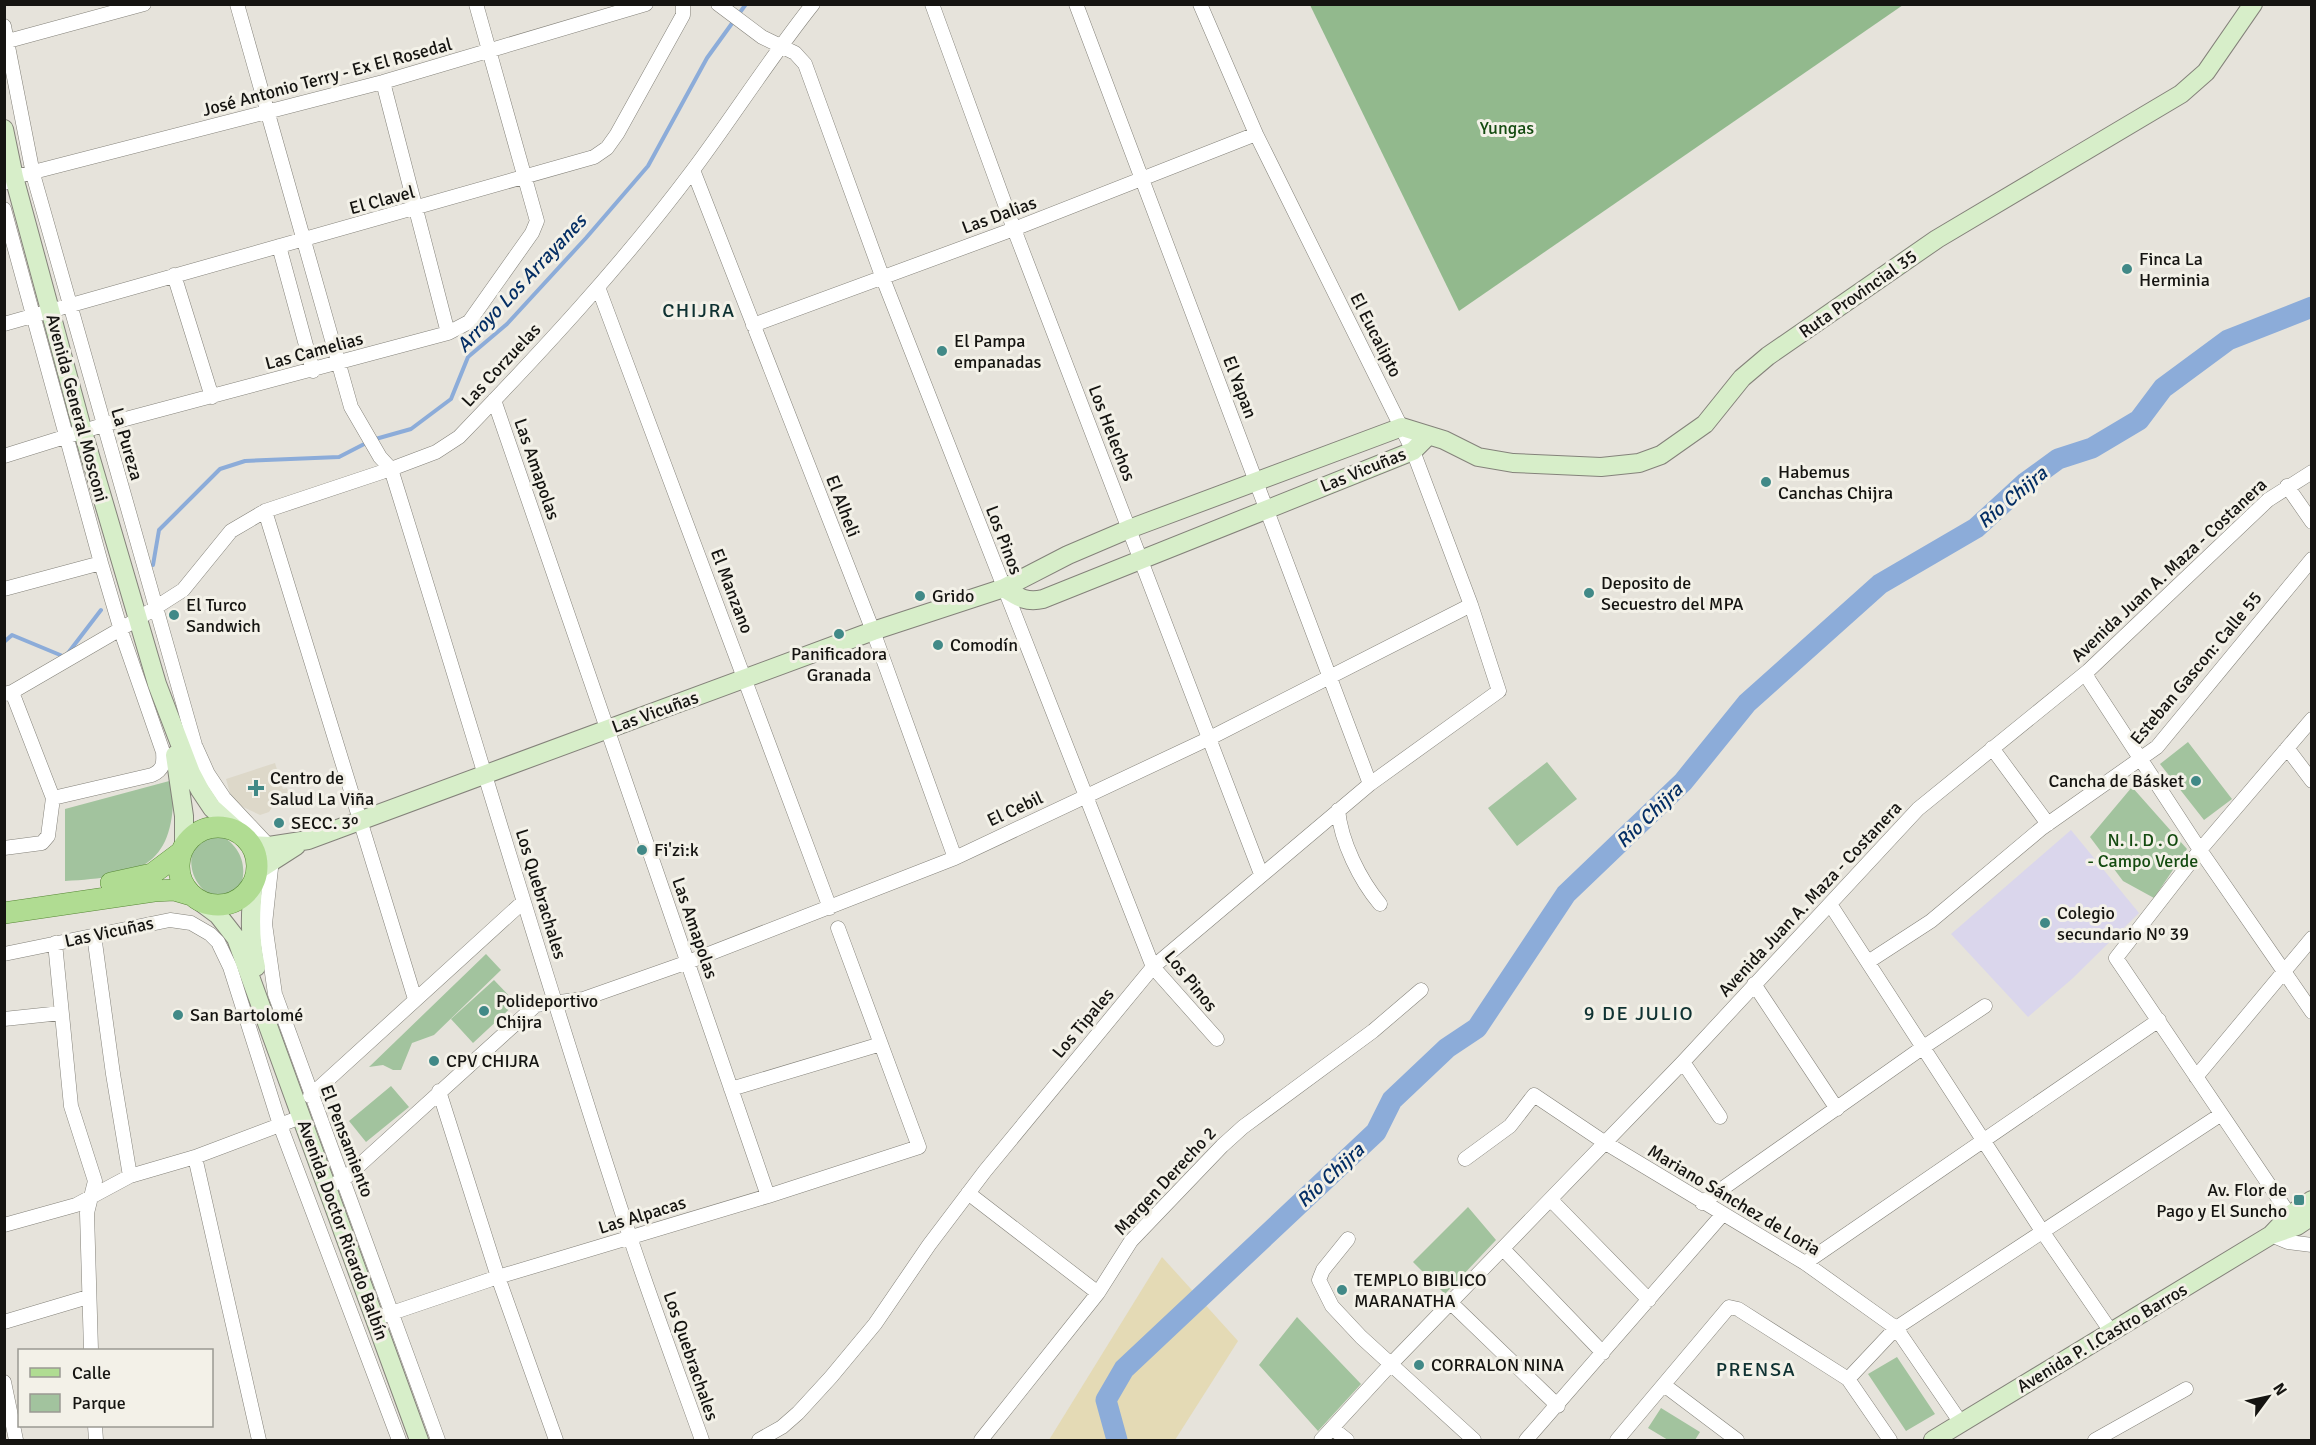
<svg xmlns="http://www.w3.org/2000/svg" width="2316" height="1445" font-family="Signika,sans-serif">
<rect width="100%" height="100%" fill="#e6e3db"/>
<path fill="#ddd8c9" d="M 275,763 L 283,789 L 287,788 L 292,801 L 273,806 L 269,812 L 260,815 L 241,806 L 230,793 L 226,779 Z"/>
<path fill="#dad6ec" d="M 2071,830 L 2139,913 L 2073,978 L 2028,1017 L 1951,934 Z"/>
<path fill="#a2c39e" d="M 2188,742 L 2232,799 L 2204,820 L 2160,764 Z
M 1547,762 L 1577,799 L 1517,846 L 1488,808 Z
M 173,780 C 177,865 143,877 65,881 L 65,809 Z
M 2132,787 L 2187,849 L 2154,898 L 2123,881 L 2090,837 Z
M 217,834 C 239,843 249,865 240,888 L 226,898 C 189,899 175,840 217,834 Z
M 486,954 L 501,970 L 434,1035 L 412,1043 L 401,1070 L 393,1070 L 383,1065 L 369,1067 Z
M 494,980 L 516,1003 L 473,1043 L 451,1019 Z
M 391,1086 L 409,1107 L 366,1142 L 349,1121 Z
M 1468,1207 L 1496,1240 L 1445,1294 L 1413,1262 Z
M 1297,1317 L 1361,1384 L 1318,1431 L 1259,1365 Z
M 1897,1357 L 1935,1414 L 1906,1431 L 1868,1374 Z
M 1661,1408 L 1700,1432 L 1695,1440 L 1668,1440 L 1648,1428 Z"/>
<path fill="#92b98d" d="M 1310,5 L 1903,5 L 1459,311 Z"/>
<path fill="#e4dab5" d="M 1162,1257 L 1238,1341 L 1175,1440 L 1049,1440 Z"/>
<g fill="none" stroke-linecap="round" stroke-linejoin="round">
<path stroke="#8cacd9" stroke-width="4" d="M 153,565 L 159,530 L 220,469 L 245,461 L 339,457 L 372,440 L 411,429 L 451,399 L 468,357 L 507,324 L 586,238 L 648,166 L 707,58 L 746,4
M 4,642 L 12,635 L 65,657 L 101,610"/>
<path stroke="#8cacd9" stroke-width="21" d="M 1117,1440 L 1106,1400 L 1124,1369 L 1376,1132 L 1392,1100 L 1447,1048 L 1477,1028 L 1566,894 L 1683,782 L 1747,703 L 1880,584 L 1976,528 L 2025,483 L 2058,459 L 2092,448 L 2139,420 L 2163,388 L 2228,340 L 2312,307"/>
<defs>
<path id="street" d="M 237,4 L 351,407 L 380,457 L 391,469 C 471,725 546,983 630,1237 C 653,1306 678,1373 702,1440
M 718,4 L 762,37 L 795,53 L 805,64 L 882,276 L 1153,967 L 1217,1039
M 932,4 L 1014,229 L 1261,874
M 1076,4 L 1370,784
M 4,26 L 33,174 L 195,745 L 208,774 L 224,798 L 269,846 L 272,859 L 265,924 L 275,994 L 438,1440
M 8,41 L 144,4
M 383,82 L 448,333
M 693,170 L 873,631 L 955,858
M 4,183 L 14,177 L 383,82 L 646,4
M 4,209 L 101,563 L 123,637 L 163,752 C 164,764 163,770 152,775 L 53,798
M 279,246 L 313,371
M 174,275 L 212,397
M 598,287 L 830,908
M 4,324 C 201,268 398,214 594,157 L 607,148 L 617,134 L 683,15 L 683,4
M 753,325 L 1014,229 L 1256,134
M 494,400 L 768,1196
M 4,456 L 103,425 L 448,333 L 469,322 L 532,233 L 537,221 L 476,4
M 2287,486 L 2312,522
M 265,511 L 415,999
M 4,589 L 101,563
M 2085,674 L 2200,850 L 2312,1012
M 4,694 L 12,692 L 136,620 L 183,590 L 231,531 L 265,511 L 391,469 L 436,452 L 459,437 C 541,352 622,265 693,170 C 734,115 770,58 813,4
M 1992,748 L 2048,824
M 2287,748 L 2312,781
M 1338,810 C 1341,842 1360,880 1380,904
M 4,848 L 42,843 L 48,836 L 53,798 L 12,692
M 1830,904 L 2042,1231 L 2112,1333
M 94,935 L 113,1074 L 130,1176
M 55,943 L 71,1106 L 95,1181 L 87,1213 L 91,1350
M 4,954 L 170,920 L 191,923 L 210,934 L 218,942 L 230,967 L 280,1125 L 399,1440
M 1868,962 L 1931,921 L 2042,828 L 2157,747 L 2312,559
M 1754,984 L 1837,1109
M 4,1019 L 61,1013
M 1683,1062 L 1720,1117
M 2196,1077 L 2312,938
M 731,1089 L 881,1044
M 439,1091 L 498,1277 L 556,1440
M 310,1096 L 523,902
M 195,1157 L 259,1440
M 1465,1159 L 1510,1126 L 1534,1095 L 1604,1142 L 1805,1263 L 1896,1328 L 1961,1423
M 336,1183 L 343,1180 L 536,1005 L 583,999 L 688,962 L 955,858 L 1210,738 L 1471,605
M 968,1193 L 1098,1293
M 1551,1200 L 1649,1300
M 1702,1203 L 1922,1048 L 1985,1006
M 2295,1223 L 2116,958 L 2200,850 L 2312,719
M 4,1225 L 76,1205 L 130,1176 L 195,1157 L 301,1117
M 2271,1235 L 2288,1242 L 2312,1245
M 1348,1239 L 1323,1270 L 1319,1280 L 1332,1306 L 1361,1337 L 1474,1440
M 1504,1250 L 1603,1353
M 1805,1263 L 2159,1020
M 1451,1303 L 1558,1406
M 383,1316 L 498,1277 L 768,1196 L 919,1147 L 838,928
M 4,1322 L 88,1297
M 1848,1379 L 1896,1328 L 2220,1115
M 4,1382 L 16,1440
M 1664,1385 L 1737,1440
M 95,1426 L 96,1440
M 1332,1428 L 1347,1440
M 759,1440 L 782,1427 L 798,1413 L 831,1377 L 875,1324 L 929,1245 L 985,1171 L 1153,967 L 1370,784 L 1499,691 L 1471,605 L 1413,451 L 1256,134 L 1200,4
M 981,1440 L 1098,1293 L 1131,1241 L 1222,1146 L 1243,1127 L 1373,1031 L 1421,990
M 1321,1440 L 1391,1364 L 1683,1062 L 1918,809 L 2088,671 L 2268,500 L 2312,472
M 1526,1440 L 1722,1215
M 1617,1440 L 1729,1307 L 1738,1309 L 1848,1379 L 1890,1440
M 2095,1440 L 2186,1389"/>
<path id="secondary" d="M 4,129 L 14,177 L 83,432 L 157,684 L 191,773 L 200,790 L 212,808 L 242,835
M 1004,588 C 1018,597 1026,603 1043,599 L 1413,451 L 1428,436
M 175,755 L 184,816 L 184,845
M 251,845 L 269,846 L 308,840 L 873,631 L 1004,588 L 1068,555 L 1129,529 L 1402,427 L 1444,440 L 1478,457 L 1513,463 L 1601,467 L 1639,463 L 1661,455 L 1705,424 L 1742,378 L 1768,356 L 1937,239 L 2181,94 L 2206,72 L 2253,4
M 257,871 L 296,846
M 254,881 C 250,911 249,938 256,967
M 199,901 L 218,915 L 236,938 L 419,1440
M 2272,1234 L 2290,1215 L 2312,1200
M 1933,1440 L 2271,1235 L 2297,1226 L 2312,1216"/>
<path id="primary" d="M179 866a39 39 0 1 1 78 0a39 39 0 1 1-78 0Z
M 111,883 L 152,874 L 180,853
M 4,913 L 154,891 L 174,890 L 191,895"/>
</defs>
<use href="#street" stroke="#84827a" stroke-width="15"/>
<use href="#secondary" stroke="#84827a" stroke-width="20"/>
<use href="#primary" stroke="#578736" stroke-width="22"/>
<use href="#street" stroke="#fff" stroke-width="14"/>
<use href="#secondary" stroke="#d7eec9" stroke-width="18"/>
<use href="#primary" stroke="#b0dc92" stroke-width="21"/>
</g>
<g fill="#418987" stroke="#f3f1e8" stroke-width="2">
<circle cx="2127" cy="269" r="6"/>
<circle cx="942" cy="351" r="6"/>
<circle cx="1766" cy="482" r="6"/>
<circle cx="1589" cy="593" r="6"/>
<circle cx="920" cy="596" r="6"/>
<circle cx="174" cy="615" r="6"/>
<circle cx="839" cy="634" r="6"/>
<circle cx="938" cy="645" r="6"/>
<circle cx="2196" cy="781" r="6"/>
<path d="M253 779h6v6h6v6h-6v6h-6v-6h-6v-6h6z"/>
<circle cx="279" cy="823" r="6"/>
<circle cx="642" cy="850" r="6"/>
<circle cx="2045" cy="923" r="6"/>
<circle cx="484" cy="1011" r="6"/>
<circle cx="178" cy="1015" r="6"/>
<circle cx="434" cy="1061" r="6"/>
<rect x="2293" y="1194" width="12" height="12" rx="3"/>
<circle cx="1342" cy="1290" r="6"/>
<circle cx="1419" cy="1365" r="6"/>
</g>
<g text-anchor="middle" stroke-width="6" stroke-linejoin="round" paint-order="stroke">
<g font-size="18" fill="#151411" stroke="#f3f1e8">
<text transform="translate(327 77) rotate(-15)" y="6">José Antonio Terry - Ex El Rosedal</text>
<text transform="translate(382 200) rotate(-15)" y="6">El Clavel</text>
<text transform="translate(999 215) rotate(-20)" y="6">Las Dalias</text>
<text transform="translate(1858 294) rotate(-35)" y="6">Ruta Provincial 35</text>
<text transform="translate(1376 335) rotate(63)" y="6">El Eucalipto</text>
<text transform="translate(314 351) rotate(-15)" y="6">Las Camelias</text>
<text transform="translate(501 365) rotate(-47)" y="6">Las Corzuelas</text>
<text transform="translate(1240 387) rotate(69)" y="6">El Yapan</text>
<text transform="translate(77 408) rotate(75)" y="6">Avenida General Mosconi</text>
<text transform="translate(1112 433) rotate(69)" y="6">Los Helechos</text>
<text transform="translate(127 444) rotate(74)" y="6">La Pureza</text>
<text transform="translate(537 469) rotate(71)" y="6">Las Amapolas</text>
<text transform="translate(1363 470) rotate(-22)" y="6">Las Vicuñas</text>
<text transform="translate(843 506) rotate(69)" y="6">El Alheli</text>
<text transform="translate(1004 540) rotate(69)" y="6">Los Pinos</text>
<text transform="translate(2169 570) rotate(-43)" y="6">Avenida Juan A. Maza - Costanera</text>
<text transform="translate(732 591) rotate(69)" y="6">El Manzano</text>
<text transform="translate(2196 668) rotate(-50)" y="6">Esteban Gascon: Calle 55</text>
<text transform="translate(655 712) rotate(-20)" y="6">Las Vicuñas</text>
<text transform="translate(1015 809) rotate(-25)" y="6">El Cebil</text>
<text transform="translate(541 894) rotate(73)" y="6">Los Quebrachales</text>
<text transform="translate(1810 899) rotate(-47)" y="6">Avenida Juan A. Maza - Costanera</text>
<text transform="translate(695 928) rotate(71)" y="6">Las Amapolas</text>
<text transform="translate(109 932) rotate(-12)" y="6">Las Vicuñas</text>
<text transform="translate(1191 981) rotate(51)" y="6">Los Pinos</text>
<text transform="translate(1083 1023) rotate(-50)" y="6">Los Tipales</text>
<text transform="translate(347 1141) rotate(69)" y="6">El Pensamiento</text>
<text transform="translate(1165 1181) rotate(-47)" y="6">Margen Derecho 2</text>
<text transform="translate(1734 1200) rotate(31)" y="6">Mariano Sánchez de Loria</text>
<text transform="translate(642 1215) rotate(-17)" y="6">Las Alpacas</text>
<text transform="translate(343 1230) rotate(70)" y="6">Avenida Doctor Ricardo Balbín</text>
<text transform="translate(2102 1338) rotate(-31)" y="6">Avenida P. I.Castro Barros</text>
<text transform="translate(691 1356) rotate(71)" y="6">Los Quebrachales</text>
</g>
<g font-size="18" fill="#144b10" stroke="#f3f1e8">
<text x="1507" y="134">Yungas</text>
<text x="2143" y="846">N. I. D . O<tspan x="2143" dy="21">- Campo Verde</tspan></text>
</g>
<g font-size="18" fill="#151411" stroke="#f3f1e8" text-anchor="start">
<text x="2139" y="265">Finca La<tspan x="2139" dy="21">Herminia</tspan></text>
<text x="954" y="347">El Pampa<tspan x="954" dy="21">empanadas</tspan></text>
<text x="1778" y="478">Habemus<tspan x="1778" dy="21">Canchas Chijra</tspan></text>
<text x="1601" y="589">Deposito de<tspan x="1601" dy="21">Secuestro del MPA</tspan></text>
<text x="932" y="602">Grido</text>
<text x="186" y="611">El Turco<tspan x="186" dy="21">Sandwich</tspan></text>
<text x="950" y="651">Comodín</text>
<text x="839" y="660" text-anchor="middle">Panificadora<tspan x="839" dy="21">Granada</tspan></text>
<text x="270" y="784">Centro de<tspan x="270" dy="21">Salud La Viña</tspan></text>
<text x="2184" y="787" text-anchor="end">Cancha de Básket</text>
<text x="291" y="829">SECC. 3º</text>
<text x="654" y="856">Fi'zi:k</text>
<text x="2057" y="919">Colegio<tspan x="2057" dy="21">secundario Nº 39</tspan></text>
<text x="496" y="1007">Polideportivo<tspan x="496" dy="21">Chijra</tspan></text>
<text x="190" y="1021">San Bartolomé</text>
<text x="446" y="1067">CPV CHIJRA</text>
<text x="2287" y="1196" text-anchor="end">Av. Flor de<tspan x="2287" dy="21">Pago y El Suncho</tspan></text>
<text x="1354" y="1286">TEMPLO BIBLICO<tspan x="1354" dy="21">MARANATHA</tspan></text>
<text x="1431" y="1371">CORRALON NINA</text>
</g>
<g font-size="20" font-style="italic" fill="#042e64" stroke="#f3f1e8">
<text transform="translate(521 283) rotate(-47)" y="7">Arroyo Los Arrayanes</text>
<text transform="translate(2012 497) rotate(-40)" y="7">Río Chijra</text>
<text transform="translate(1649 815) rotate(-44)" y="7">Río Chijra</text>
<text transform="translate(1330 1175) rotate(-43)" y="7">Río Chijra</text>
</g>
<g font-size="20" letter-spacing="1.5" fill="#0f3232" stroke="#f3f1e8">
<text x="699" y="317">CHIJRA</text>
<text x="1639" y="1020">9 DE JULIO</text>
<text x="1756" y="1376">PRENSA</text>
</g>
</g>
<rect width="2316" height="1445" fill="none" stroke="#151411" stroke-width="12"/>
<rect x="18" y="1349" width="195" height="78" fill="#f3f1e8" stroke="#9a9992" stroke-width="1.5"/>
<rect x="30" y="1368" width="30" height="9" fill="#b0dc92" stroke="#9a9992" stroke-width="1.5"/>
<text x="72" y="1379" font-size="18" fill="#151411">Calle</text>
<rect x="30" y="1394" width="30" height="18" fill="#a2c39e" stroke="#9a9992" stroke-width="1.5"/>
<text x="72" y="1409" font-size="18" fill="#151411">Parque</text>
<g transform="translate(2268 1397) rotate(57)" stroke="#f3f1e8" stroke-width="4.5" paint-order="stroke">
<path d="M0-4.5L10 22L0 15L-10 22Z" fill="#151411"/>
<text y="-9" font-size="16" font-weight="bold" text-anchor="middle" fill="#151411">N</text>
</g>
</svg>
